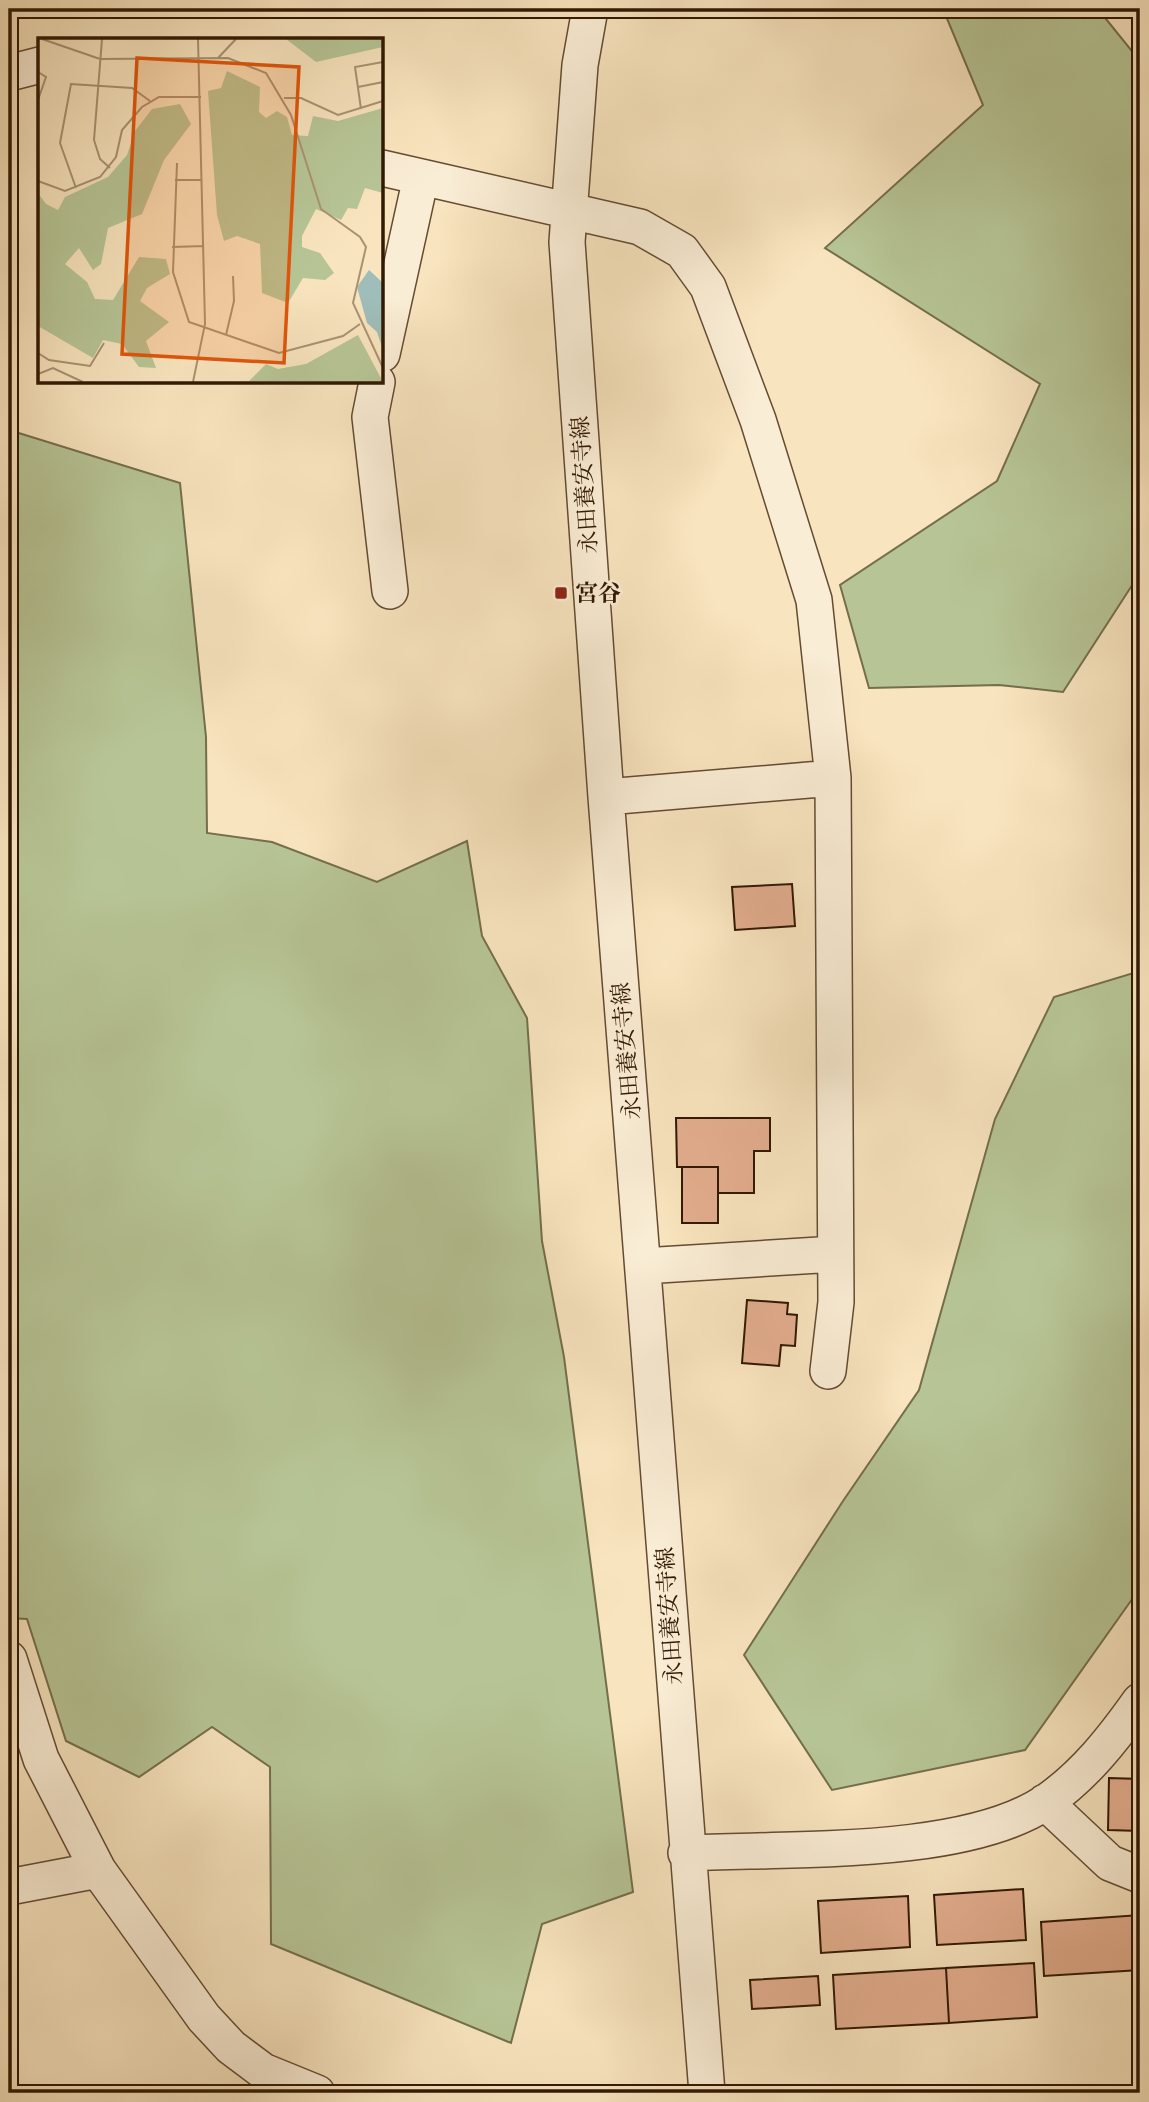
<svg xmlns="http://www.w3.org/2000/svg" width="1149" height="2102" font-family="'Libre Caslon Text','Noto Serif JP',serif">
<rect width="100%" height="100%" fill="#f8e4be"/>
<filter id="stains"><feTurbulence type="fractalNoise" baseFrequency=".00286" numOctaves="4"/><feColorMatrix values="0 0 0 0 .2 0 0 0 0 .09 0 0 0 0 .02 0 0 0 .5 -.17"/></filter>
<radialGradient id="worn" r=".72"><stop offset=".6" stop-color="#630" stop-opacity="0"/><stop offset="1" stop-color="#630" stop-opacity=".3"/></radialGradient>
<path fill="#b7c596" stroke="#746e4c" stroke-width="2" d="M 943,9 L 1098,9 L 1140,61 L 1140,573 L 1063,692 L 999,685 L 869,688 L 840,585 L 997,481 L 1040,384 L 825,248 L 983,105 Z
M 9,430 L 180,483 L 206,737 L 207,833 L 272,842 L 377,882 L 467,841 L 482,936 L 527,1018 L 542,1241 L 564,1357 L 633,1892 L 542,1924 L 511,2043 L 271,1944 L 270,1767 L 212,1727 L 139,1777 L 66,1741 L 27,1619 L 9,1618 Z
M 1140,971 L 1140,1588 L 1025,1750 L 832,1790 L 744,1655 L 843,1501 L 919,1390 L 995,1119 L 1054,997 Z"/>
<path fill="#e3ae8f" stroke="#321803" stroke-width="2" d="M 792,884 L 795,926 L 735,930 L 732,887 Z
M 676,1118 L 770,1118 L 770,1151 L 754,1151 L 754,1193 L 718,1193 L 718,1167 L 677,1167 Z
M 682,1167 L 718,1167 L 718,1223 L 682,1223 Z
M 747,1300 L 788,1303 L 787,1314 L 797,1315 L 795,1346 L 781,1345 L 779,1366 L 742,1363 Z
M 1109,1778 L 1140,1779 L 1140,1831 L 1108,1830 Z
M 1023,1889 L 1026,1940 L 937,1945 L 934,1895 Z
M 908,1896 L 910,1947 L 821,1953 L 818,1901 Z
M 1140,1915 L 1140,1970 L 1044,1976 L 1041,1922 Z
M 1034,1963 L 1037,2017 L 949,2023 L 946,1968 Z
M 946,1968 L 949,2023 L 836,2029 L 833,1975 Z
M 818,1976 L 820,2005 L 752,2009 L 750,1980 Z"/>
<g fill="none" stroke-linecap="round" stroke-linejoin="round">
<defs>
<path id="minor" d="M 590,9 L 580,65 L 567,242 L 606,797 L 707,2093
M 9,73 L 40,65
M 382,168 L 640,227 L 682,251 L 708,287 L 758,420 L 814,600 L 833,778 L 836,1302 L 828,1371
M 382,354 L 421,177
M 377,382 L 370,417 L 390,591
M 606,797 L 833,778
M 643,1266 L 835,1254
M 9,1659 L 41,1759 L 98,1870 L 204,2018 L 231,2047 L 263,2071 L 317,2093
M 1045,1802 L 1110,1863 L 1140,1875
M 686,1853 C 786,1848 964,1857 1046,1802 C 1085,1775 1113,1739 1140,1701
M 9,1887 L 98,1870"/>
</defs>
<use href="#minor" stroke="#644b32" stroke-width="38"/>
<use href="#minor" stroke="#faedd5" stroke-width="35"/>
</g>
<rect fill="#8f2418" stroke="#faedd5" stroke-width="2.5" x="554" y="586" width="14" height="14" rx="3.5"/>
<g text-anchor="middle" stroke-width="5" stroke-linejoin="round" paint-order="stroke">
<g font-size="23" fill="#321803" stroke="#faedd5">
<text transform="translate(584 485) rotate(-94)" y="8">永田養安寺線</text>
<text transform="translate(626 1051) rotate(-95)" y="8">永田養安寺線</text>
<text transform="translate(669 1616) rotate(-94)" y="8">永田養安寺線</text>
</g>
<g font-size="23" font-weight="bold" fill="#321803" stroke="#faedd5" text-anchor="start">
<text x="575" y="601">宮谷</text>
</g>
</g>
<g transform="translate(38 38)">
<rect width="345" height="345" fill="#f8e4be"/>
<path d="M 248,1 L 345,1 L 345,9 L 278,24 ZM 189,33 L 222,49 L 221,74 L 228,80 L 239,73 L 249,79 L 254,97 L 270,98 L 275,78 L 300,83 L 345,70 L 345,155 L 327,150 L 319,171 L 310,170 L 303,182 L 278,171 L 264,198 L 264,209 L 282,215 L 296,235 L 287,242 L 265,240 L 250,265 L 224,255 L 222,206 L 199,198 L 186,203 L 179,177 L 170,53 L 183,50 ZM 142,66 L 153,86 L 126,122 L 104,176 L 70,190 L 63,226 L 55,232 L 41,210 L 27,226 L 49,244 L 57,261 L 75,262 L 101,219 L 128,221 L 132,236 L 109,250 L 102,263 L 131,284 L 108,303 L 118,330 L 101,329 L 84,306 L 65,302 L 55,320 L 0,288 L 0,155 L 8,166 L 20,172 L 27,159 L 70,139 L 89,117 L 97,93 L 114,71 ZM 320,297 L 345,344 L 211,343 L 228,326 L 240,331 L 268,326 Z" fill="#b7c596"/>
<path d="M 331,232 L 345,245 L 345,312 L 339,294 L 329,285 L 319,249 Z" fill="#9fbdb9"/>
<path fill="none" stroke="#a99273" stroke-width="2" d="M 4,1 L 62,21 L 190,20 L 228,35 L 253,77 L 283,171 L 322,199 L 328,209 L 315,265 L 345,330M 64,1 L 56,102 L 62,121 L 72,130M 180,20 L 198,1M 0,34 L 8,39 L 0,62M 320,49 L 345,44M 246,60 L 263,60 L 300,77 L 345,63M 323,71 L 317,29 L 345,24M 139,125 L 135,234 L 151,284 L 241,315 L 305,298 L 322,286M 137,142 L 164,142M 0,143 L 27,153 L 62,139 L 78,119 L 84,92 L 104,69 L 121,59 L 163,59M 38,150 L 22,105 L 33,46 L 94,50 L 112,63M 134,209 L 166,208M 188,297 L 196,263 L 195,238M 0,315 L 11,322 L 52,328 L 66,305M 0,336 L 15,330 L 45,344M 155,344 L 167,286 L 160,1"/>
<path fill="#df560c" fill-opacity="0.15" stroke="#df560c" stroke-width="3.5" d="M 99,20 L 261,29 L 246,325 L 84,316 Z"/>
<rect width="345" height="345" fill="none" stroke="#321803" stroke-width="3.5"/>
</g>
<rect width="1149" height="2102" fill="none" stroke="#f8e4be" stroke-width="35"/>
<rect x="10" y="10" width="1128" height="2081" fill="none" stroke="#321803" stroke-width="3.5"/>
<rect x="18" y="18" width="1114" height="2067" fill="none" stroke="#321803" stroke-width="2"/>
<rect width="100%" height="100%" filter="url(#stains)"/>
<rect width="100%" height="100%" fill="url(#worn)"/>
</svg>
